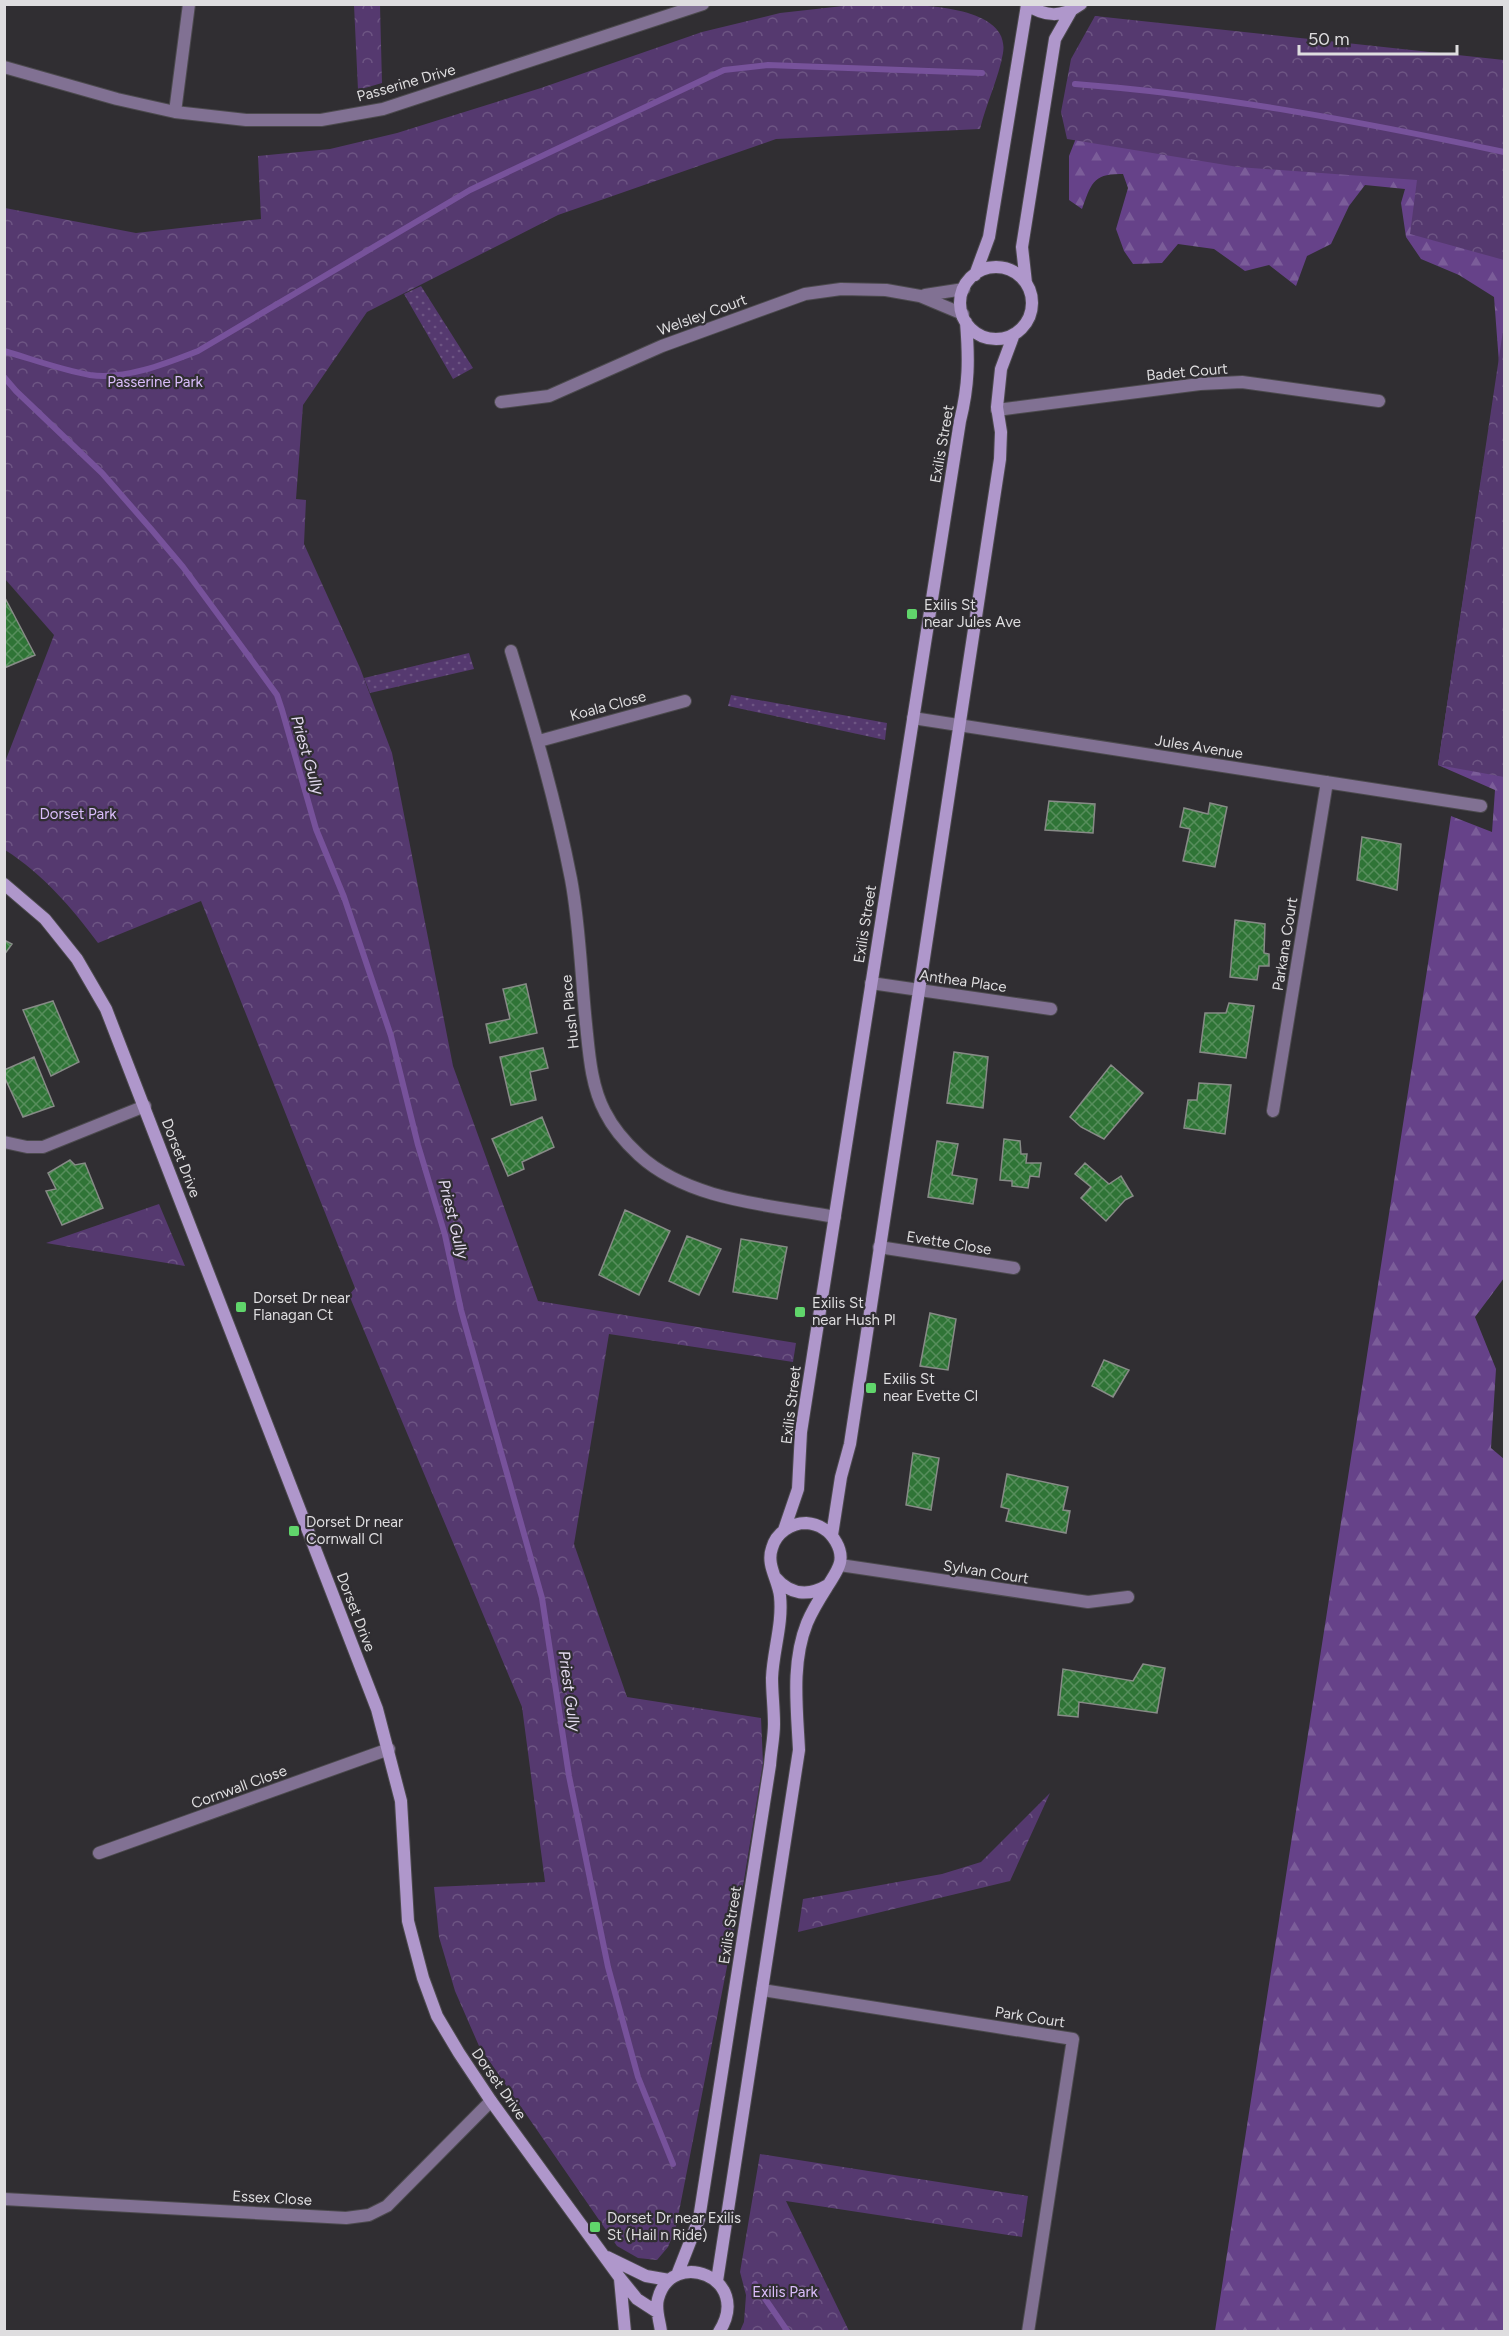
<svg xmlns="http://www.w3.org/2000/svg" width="1509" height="2336" font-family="Figtree,sans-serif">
<defs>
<pattern id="grass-dots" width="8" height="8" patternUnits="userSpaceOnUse" patternTransform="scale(1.5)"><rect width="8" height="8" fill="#55396f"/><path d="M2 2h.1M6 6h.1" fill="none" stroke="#6d5583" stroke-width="1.8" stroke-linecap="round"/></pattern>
<pattern id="forest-firs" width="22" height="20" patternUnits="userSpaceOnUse" patternTransform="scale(1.5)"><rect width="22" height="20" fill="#664289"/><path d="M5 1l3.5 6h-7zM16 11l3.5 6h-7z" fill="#7b5d99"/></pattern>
<pattern id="park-crowns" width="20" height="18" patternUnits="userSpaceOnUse" patternTransform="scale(1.5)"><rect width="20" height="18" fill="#55396f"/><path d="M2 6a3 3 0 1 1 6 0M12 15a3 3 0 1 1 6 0" fill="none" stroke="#6d5583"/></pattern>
<pattern id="building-cross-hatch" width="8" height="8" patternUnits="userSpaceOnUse" patternTransform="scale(1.5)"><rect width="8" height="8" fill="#2f7436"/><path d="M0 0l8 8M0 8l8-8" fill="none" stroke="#578e5c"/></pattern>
</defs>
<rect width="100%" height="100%" fill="#302e32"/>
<path fill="url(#grass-dots)" d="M 421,286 L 473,368 L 453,379 L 404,294 Z
M 469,653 L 474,669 L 370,693 L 364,678 Z
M 731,695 L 887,723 L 885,740 L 728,706 Z"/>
<path fill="url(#forest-firs)" d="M 1095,16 L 1504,100 L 1504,1278 L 1475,1317 L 1496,1369 L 1491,1448 L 1504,1459 L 1504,2331 L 1215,2331 L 1451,816 L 1492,832 L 1495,790 L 1438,765 L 1499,363 L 1494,297 L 1459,275 L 1421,259 L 1406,237 L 1401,203 L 1405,189 L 1365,185 L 1349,206 L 1331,244 L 1307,256 L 1296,286 L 1269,265 L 1245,271 L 1214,249 L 1178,244 L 1162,263 L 1133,264 L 1124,251 L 1116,229 L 1128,188 L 1123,174 C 1093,173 1091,184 1082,209 L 1069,200 L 1069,156 L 1082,123 Z"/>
<path fill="url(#park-crowns)" d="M 861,4 C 898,4 1012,0 1003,53 C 999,77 986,104 980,129 L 776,139 L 558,215 L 367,312 L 303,405 L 296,499 L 306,500 L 304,544 L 360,668 L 392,753 L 453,1066 L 538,1301 L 796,1343 L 793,1362 L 609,1334 L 574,1544 L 627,1697 L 761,1718 L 763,1763 L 744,1880 L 676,2227 L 668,2247 L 657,2260 L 638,2258 L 617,2246 L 479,2046 L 455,1991 L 439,1937 L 434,1887 L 545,1882 L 522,1707 L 349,1295 L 355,1288 L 201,901 L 98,943 C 72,908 43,874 5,850 L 5,762 L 54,635 L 5,579 L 5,208 L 136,233 L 261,219 L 258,156 L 330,149 L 397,133 L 541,88 L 702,32 L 780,13 Z
M 354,5 L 380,5 L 382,83 L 358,90 Z
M 1095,16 L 1504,60 L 1504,260 L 1410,234 L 1417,180 L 1238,167 L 1067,139 L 1061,112 L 1071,59 Z
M 1504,324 L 1504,777 L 1438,765 Z
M 159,1204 L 185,1266 L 46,1243 Z
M 1050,1793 L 1010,1881 L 798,1932 L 803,1899 L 942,1874 L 981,1862 Z
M 760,2154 L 1028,2196 L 1022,2237 L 786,2201 L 849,2331 L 740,2331 L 744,2322 L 746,2295 L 740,2272 Z"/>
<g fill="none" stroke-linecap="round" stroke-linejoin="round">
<path stroke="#77529b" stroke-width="6" d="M 1075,84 C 1220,95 1362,122 1504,152
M 4,351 C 32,359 61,370 90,375 C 125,380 165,364 198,351 L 470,190 L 724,70 L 768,65 L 982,73
M 4,377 L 16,391 L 102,473 L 151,529 L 183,567 L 253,662 L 277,695 L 282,710 L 316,829 L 344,897 L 391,1036 L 418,1145 L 445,1235 L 461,1310 L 542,1598 L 569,1776 L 608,1967 L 638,2077 L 673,2164
M 755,2284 L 788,2332"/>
</g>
<path fill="url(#building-cross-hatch)" stroke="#878b87" stroke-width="1.5" d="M 4,596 L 35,655 L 4,668 Z
M 1049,801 L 1095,804 L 1093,833 L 1045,830 Z
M 1210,803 L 1227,807 L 1215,867 L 1183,861 L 1190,829 L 1180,827 L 1184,808 L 1208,814 Z
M 1362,837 L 1401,844 L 1397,890 L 1357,880 Z
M 1235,920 L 1265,924 L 1264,953 L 1269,954 L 1269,966 L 1259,966 L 1257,980 L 1230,977 Z
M 4,940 L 12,944 L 4,955 Z
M 526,984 L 537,1033 L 490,1043 L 486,1024 L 510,1019 L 503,989 Z
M 53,1001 L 79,1062 L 51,1076 L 23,1010 Z
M 1229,1003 L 1254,1006 L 1246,1058 L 1200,1052 L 1205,1013 L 1226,1013 Z
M 543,1048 L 548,1068 L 530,1072 L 536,1100 L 511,1105 L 500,1057 Z
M 954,1052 L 988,1057 L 983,1108 L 947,1103 Z
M 34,1057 L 54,1106 L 23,1117 L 4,1076 L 4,1070 Z
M 1111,1065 L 1143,1093 L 1104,1139 L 1081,1127 L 1070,1117 Z
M 1199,1083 L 1231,1085 L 1225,1134 L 1184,1128 L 1188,1100 L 1197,1100 Z
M 542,1117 L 554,1147 L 522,1162 L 524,1169 L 508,1176 L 492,1139 Z
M 1004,1139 L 1020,1141 L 1021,1154 L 1027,1154 L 1026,1163 L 1041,1163 L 1039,1177 L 1030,1176 L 1028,1188 L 1012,1186 L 1012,1181 L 1000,1180 Z
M 937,1141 L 958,1144 L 952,1175 L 977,1179 L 973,1204 L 928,1197 Z
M 70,1160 L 75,1165 L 85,1163 L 103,1208 L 62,1225 L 46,1191 L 56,1189 L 48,1173 Z
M 1085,1163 L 1109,1184 L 1121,1176 L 1133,1196 L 1125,1200 L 1106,1221 L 1081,1198 L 1091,1187 L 1075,1174 Z
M 625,1210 L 670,1231 L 639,1295 L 599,1275 Z
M 687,1236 L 721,1249 L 699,1295 L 669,1281 Z
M 741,1239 L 787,1247 L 777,1299 L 733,1292 Z
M 930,1313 L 956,1319 L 948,1370 L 920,1366 Z
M 1104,1360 L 1129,1370 L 1113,1397 L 1092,1386 Z
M 913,1453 L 939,1458 L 931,1510 L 906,1505 Z
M 1007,1474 L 1068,1487 L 1063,1510 L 1070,1511 L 1066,1533 L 1006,1521 L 1009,1509 L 1001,1507 Z
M 1143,1664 L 1165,1668 L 1157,1713 L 1079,1702 L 1078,1717 L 1058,1715 L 1063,1669 L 1133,1681 Z"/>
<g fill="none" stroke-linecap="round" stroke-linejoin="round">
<defs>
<path id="lane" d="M 4,1142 L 27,1147 L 43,1147 L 145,1106"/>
<path id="street" d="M 4,67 L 117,99 L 175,112 L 246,120 L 321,120 L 383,109 L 703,4
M 175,112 L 189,4
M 925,295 L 964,289
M 501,402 L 549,396 L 662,346 L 805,294 L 841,289 L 886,290 L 920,296 L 963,314
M 997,410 L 1200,384 L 1242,382 L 1379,401
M 511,651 C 534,727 556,802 571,879 C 580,927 581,976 586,1024 C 589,1053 591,1086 605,1112 C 613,1128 626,1143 639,1155 C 689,1201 771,1205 835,1217
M 913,718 L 1481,806
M 539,741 L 685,701
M 871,983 L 1051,1009
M 1273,1111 L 1327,782
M 879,1247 L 1014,1268
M 840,1565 L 1088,1602 L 1128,1597
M 99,1853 L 389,1749
M 762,1990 L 1073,2039 L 1028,2332
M 4,2199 L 346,2218 L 369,2215 L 387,2206 L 491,2101"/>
<path id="secondary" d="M 1026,4 C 1045,17 1062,18 1081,4
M960 303a36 36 0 1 1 72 0a36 36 0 1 1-72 0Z
M 975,275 L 989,237 L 1027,5
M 1026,283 L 1022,247 L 1055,39 L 1071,11
M 4,884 L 45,919 L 77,959 L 106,1009 L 377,1709 L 401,1801 L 408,1921 L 423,1978 L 437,2016 L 459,2053 L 491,2101 L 620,2278 L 637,2299 L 657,2312
M 784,1530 L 798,1489 L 801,1432 L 813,1355 L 960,421 C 969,385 969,359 966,322
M 832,1535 L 841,1477 L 850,1444 L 1000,459 L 1001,432 L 997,407 L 1001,369 L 1014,334
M 775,1577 C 790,1595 808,1597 828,1585
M 607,2257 L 646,2276 L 669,2280
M 677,2275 L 699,2219 L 770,1765 C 771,1751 774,1737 774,1724 C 774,1708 772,1693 772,1678 C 773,1651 783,1624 780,1596 C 778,1579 766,1565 772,1548 C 776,1533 791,1523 806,1523 C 819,1524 830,1531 836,1542 C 847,1561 836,1572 827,1587 C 820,1598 812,1611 807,1623 C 791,1663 797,1708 799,1750 L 717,2281
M 620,2279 L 625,2332
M 661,2332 C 660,2321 655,2310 658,2299 C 671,2247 754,2277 719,2332"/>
</defs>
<use href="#lane" stroke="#4c4a4e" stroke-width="14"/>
<use href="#street" stroke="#4c4a4e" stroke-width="14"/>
<use href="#secondary" stroke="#4c4a4e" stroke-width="14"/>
<use href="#lane" stroke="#817193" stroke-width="12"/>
<use href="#street" stroke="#817193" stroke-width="12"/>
<use href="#secondary" stroke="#af97cb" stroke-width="12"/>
</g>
<g fill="#60d56b" stroke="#302e32" stroke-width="2">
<rect x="906" y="608" width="12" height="12" rx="3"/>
<rect x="235" y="1301" width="12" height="12" rx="3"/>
<rect x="794" y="1306" width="12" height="12" rx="3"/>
<rect x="865" y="1382" width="12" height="12" rx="3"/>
<rect x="288" y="1525" width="12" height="12" rx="3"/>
<rect x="589" y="2221" width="12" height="12" rx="3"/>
</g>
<g text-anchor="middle" stroke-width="4.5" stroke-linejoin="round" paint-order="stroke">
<g font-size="15" fill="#dedddf" stroke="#302e32">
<text transform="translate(406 83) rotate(-16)" y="5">Passerine Drive</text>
<text transform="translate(702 315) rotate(-20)" y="5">Welsley Court</text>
<text transform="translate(1187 372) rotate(-5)" y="5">Badet Court</text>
<text transform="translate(942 444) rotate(-80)" y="5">Exilis Street</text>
<text transform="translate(608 706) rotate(-15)" y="5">Koala Close</text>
<text transform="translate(1199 747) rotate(9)" y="5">Jules Avenue</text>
<text transform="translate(865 924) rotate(-81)" y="5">Exilis Street</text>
<text transform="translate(1285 944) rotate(-81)" y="5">Parkana Court</text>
<text transform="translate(963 981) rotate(8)" y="5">Anthea Place</text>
<text transform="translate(570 1012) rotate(-96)" y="5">Hush Place</text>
<text transform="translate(181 1158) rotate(69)" y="5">Dorset Drive</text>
<text transform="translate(949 1243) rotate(9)" y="5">Evette Close</text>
<text transform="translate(791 1405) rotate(-83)" y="5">Exilis Street</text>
<text transform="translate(986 1572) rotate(9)" y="5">Sylvan Court</text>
<text transform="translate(356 1612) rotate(69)" y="5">Dorset Drive</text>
<text transform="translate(239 1787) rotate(-20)" y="5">Cornwall Close</text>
<text transform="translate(730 1925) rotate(-81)" y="5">Exilis Street</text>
<text transform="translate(1030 2017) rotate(9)" y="5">Park Court</text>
<text transform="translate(499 2084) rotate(55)" y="5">Dorset Drive</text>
<text transform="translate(272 2198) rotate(3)" y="5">Essex Close</text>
</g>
<g font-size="15" fill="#dabdfa" stroke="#302e32">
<text x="155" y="387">Passerine Park</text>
<text x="78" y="819">Dorset Park</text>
<text x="785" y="2297">Exilis Park</text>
</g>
<g font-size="15" fill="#dedddf" stroke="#302e32" text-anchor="start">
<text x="924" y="610">Exilis St<tspan x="924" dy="17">near Jules Ave</tspan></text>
<text x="253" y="1303">Dorset Dr near<tspan x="253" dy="17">Flanagan Ct</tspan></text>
<text x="812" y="1308">Exilis St<tspan x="812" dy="17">near Hush Pl</tspan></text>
<text x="883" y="1384">Exilis St<tspan x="883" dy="17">near Evette Cl</tspan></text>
<text x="306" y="1527">Dorset Dr near<tspan x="306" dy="17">Cornwall Cl</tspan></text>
<text x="607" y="2223">Dorset Dr near Exilis<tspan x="607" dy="17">St (Hail n Ride)</tspan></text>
</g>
<g font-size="16" font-style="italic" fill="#e4dbf0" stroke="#302e32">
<text transform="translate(308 755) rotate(74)" y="6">Priest Gully</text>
<text transform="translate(454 1219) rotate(76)" y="6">Priest Gully</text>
<text transform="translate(570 1691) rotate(82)" y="6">Priest Gully</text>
</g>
</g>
<rect width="1509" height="2336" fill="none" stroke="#dedddf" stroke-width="12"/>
<path d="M1299 45v9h158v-9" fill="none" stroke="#dedddf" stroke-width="3"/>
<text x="1308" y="45" font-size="18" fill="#dedddf" stroke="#302e32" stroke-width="4.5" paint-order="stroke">50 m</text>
</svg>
